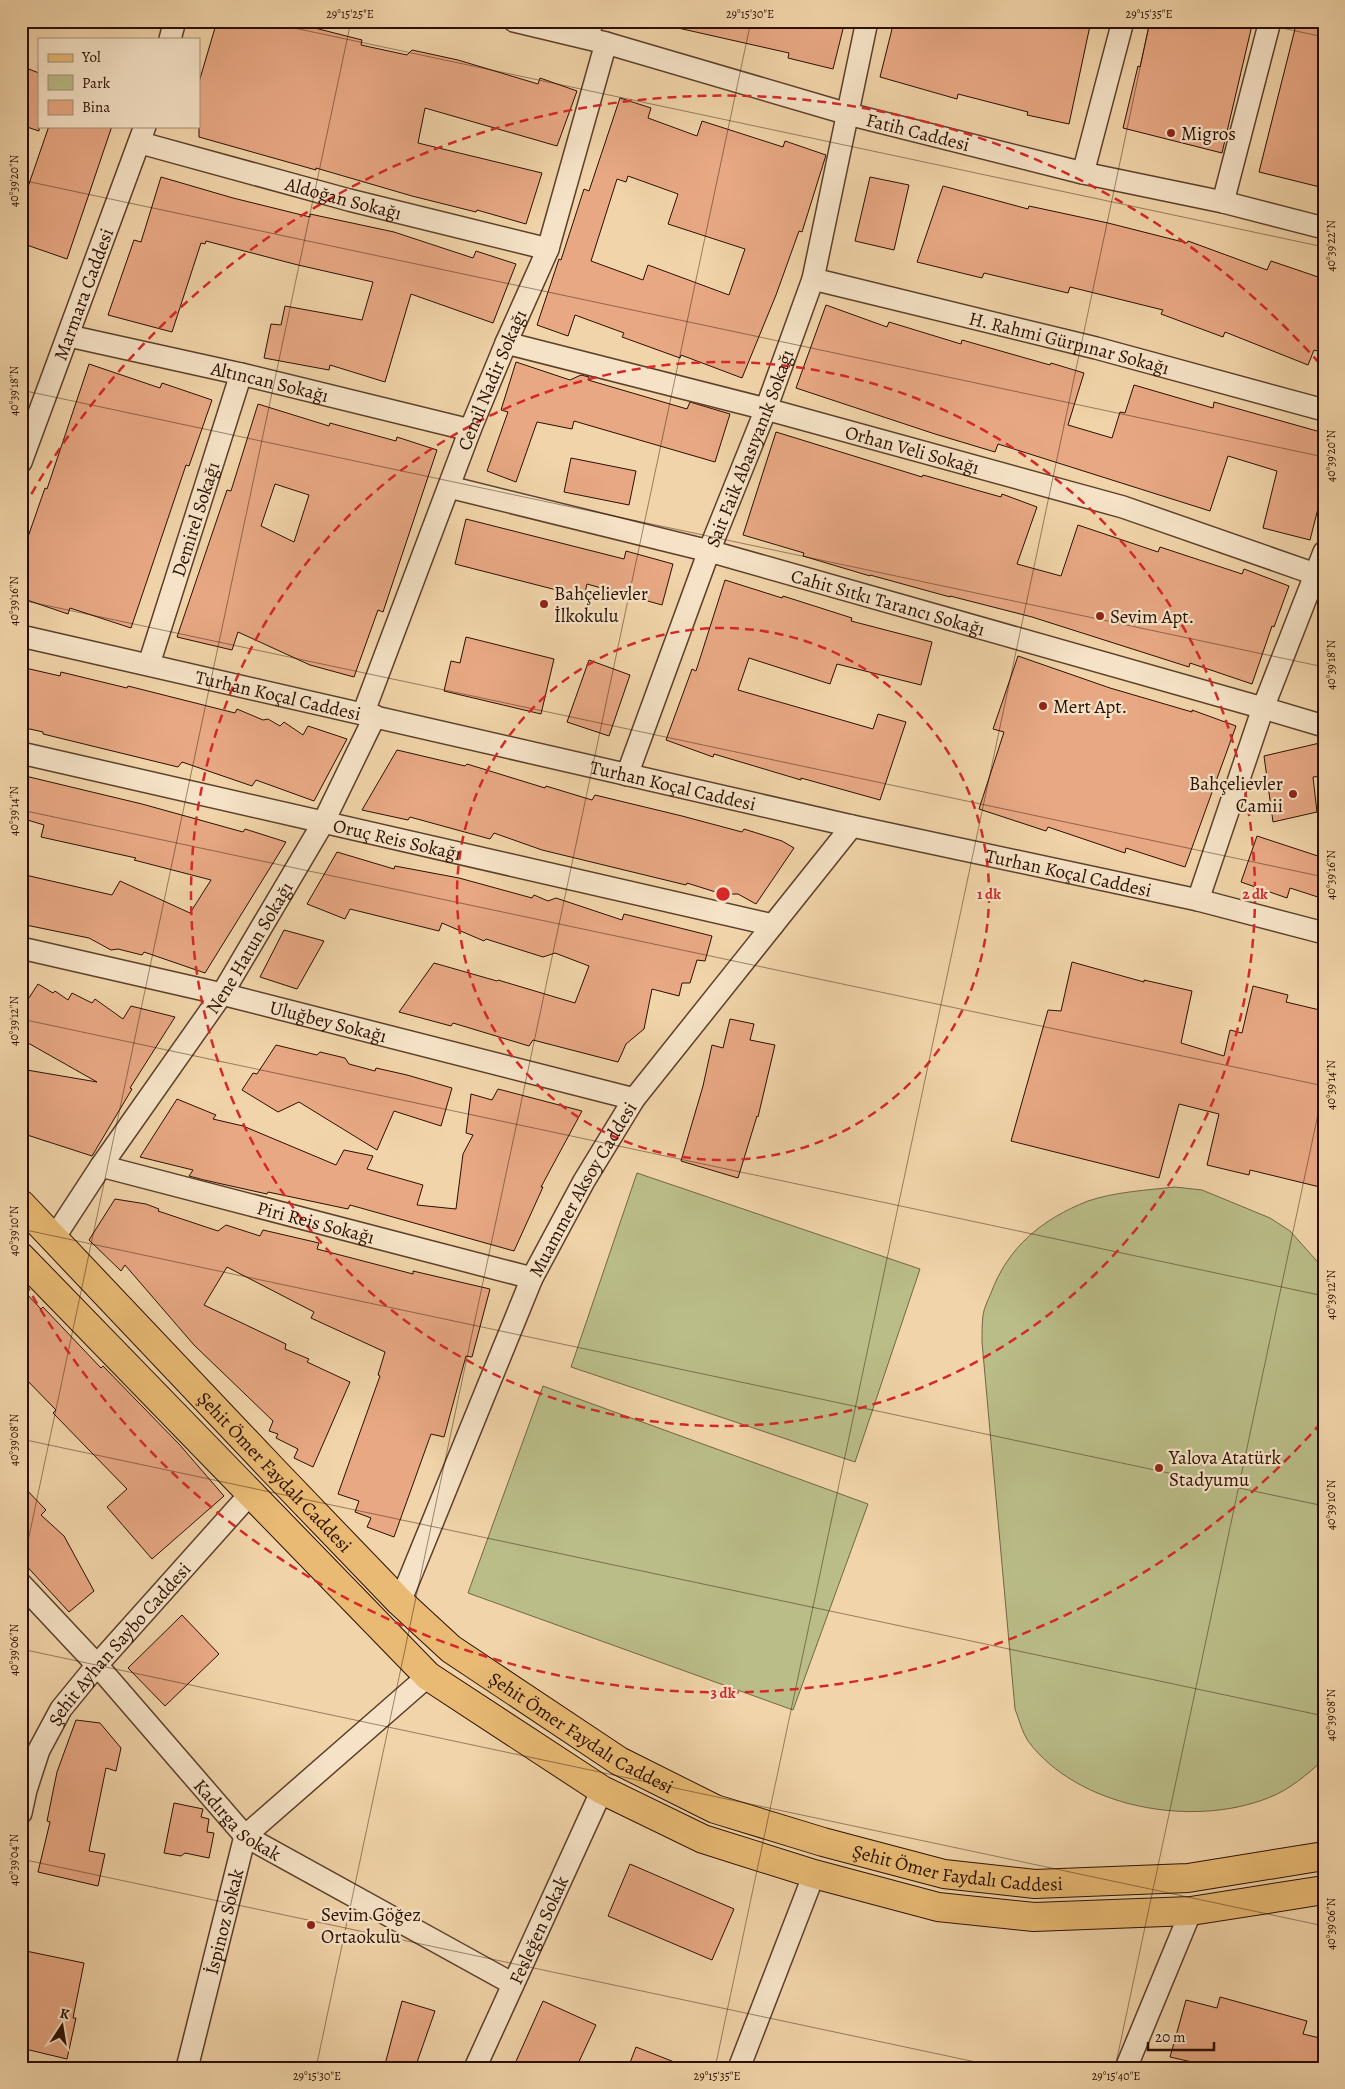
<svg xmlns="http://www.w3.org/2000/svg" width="1345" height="2089" font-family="Alegreya,serif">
<rect width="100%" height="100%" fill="#f1d4a9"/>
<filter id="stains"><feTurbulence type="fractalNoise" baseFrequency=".004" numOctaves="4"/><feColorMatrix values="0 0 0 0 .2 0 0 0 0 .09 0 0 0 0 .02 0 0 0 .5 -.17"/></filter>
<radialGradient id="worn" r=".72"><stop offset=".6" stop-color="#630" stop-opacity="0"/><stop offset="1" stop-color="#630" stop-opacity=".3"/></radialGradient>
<path fill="#babd88" stroke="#726644" d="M 637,1173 L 920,1269 L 855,1462 L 571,1367 Z
M 1175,1187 L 1202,1190 L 1270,1218 L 1290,1231 L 1324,1269 L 1324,1759 C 1307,1775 1289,1790 1268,1798 C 1192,1828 1078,1808 1028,1741 C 1022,1732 1019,1719 1015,1709 L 982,1342 C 982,1333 982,1324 983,1315 C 984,1308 988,1300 991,1293 C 1008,1247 1042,1219 1088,1201 C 1114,1192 1148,1190 1175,1187 Z
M 543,1386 L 868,1504 L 793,1710 L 468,1593 Z"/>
<path fill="#e8a884" stroke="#2b0f00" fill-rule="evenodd" d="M 217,21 L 278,21 L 298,27 L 299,24 L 362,40 L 361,45 L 407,55 L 412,50 L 458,60 L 538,84 L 540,78 L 577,91 L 557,146 L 425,108 L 418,143 L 542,173 L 526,224 L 477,210 L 476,212 L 412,196 L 316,168 L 316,170 L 199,137 L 199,82 Z
M 679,21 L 845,21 L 833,69 L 788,58 L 789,53 L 678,28 Z
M 894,21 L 1091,21 L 1069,124 L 1027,115 L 1028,112 L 958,94 L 957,99 L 880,77 Z
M 1150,21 L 1253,21 L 1222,153 L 1123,128 L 1138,66 L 1140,67 Z
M 1297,21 L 1324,21 L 1324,188 L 1259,172 Z
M 21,66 L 39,73 L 39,131 L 21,125 Z
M 620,98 L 651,108 L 648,118 L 697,136 L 702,121 L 783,147 L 785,141 L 826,155 L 802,232 L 799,231 L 776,295 L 742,378 L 681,355 L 680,358 L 622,337 L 624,333 L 575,315 L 568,336 L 537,325 L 559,259 L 561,260 L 584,189 L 589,191 ZM 628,176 L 678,194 L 668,224 L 745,249 L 729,295 L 648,265 L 643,280 L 591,261 L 617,179 L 626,182 Z
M 49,126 L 112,126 L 67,259 L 21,243 L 21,207 Z
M 161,177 L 233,198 L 310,217 L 310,214 L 394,232 L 473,258 L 476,251 L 516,264 L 493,323 L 411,294 L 385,382 L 330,365 L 329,370 L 264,358 L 271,324 L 281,325 L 285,306 L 362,320 L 373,282 L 298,265 L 206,241 L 205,244 L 201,243 L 172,332 L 108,315 L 134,240 L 141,242 Z
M 870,177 L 909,185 L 894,250 L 855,241 Z
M 943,186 L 1028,209 L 1029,206 L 1108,223 L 1187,243 L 1188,241 L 1267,270 L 1271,261 L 1324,279 L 1324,353 L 1314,350 L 1308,365 L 1225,332 L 1223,337 L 1161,314 L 1163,310 L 1070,287 L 1068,293 L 984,273 L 982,278 L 917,262 Z
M 826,305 L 887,327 L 889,322 L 961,344 L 962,340 L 1050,365 L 1051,363 L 1084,373 L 1068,425 L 1112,438 L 1120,412 L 1125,413 L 1134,385 L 1213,408 L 1214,402 L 1324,433 L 1324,485 L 1310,540 L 1263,528 L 1277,471 L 1228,456 L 1210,511 L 998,444 L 995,452 L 935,434 L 796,388 Z
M 516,362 L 570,380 L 581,375 L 589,377 L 588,380 L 687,409 L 690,402 L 730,414 L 715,462 L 574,421 L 572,429 L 537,422 L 516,482 L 487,471 L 508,412 L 501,410 Z
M 89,364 L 160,388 L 162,383 L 212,400 L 189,466 L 186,465 L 131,628 L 70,608 L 68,614 L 21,598 L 21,557 L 45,488 L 47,489 Z
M 258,404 L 329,426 L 330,423 L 396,441 L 397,437 L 437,450 L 383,612 L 378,610 L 354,677 L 310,665 L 238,632 L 232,650 L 177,637 L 227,490 L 231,491 ZM 275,484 L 309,495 L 294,542 L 261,526 Z
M 776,432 L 922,477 L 923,475 L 1001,497 L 1002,494 L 1037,507 L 1017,564 L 1061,576 L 1078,525 L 1158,552 L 1160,547 L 1242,574 L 1244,569 L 1289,586 L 1274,627 L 1272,626 L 1252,684 L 1190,663 L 1189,667 L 1032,617 L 950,596 L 950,597 L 870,575 L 870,576 L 803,556 L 804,553 L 743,535 Z
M 571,458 L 636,471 L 629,505 L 564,492 Z
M 466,519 L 624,559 L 626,551 L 673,564 L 662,605 L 587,584 L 584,597 L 455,564 Z
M 725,580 L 782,598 L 783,596 L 852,618 L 851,621 L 932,642 L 921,685 L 837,664 L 830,684 L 749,658 L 738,690 L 873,729 L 878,714 L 906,722 L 880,800 L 801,778 L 801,780 L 714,754 L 713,757 L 666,740 L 692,669 L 696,671 Z
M 466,637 L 554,659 L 541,714 L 444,691 L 451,661 L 460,663 Z
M 1018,656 L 1110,688 L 1192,712 L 1192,710 L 1236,726 L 1185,867 L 1126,848 L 1125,853 L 1048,827 L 1046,831 L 979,809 L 1004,732 L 993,729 Z
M 589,660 L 630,675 L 609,736 L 567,722 Z
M 21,667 L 60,676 L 61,672 L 127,688 L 128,686 L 235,713 L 237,709 L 263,720 L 268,719 L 280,726 L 284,722 L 303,735 L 308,726 L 347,739 L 314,801 L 256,780 L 252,786 L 182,762 L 178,767 L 43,734 L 43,732 L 21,727 Z
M 1324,742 L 1324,776 L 1313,777 L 1317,812 L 1273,822 L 1264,756 Z
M 397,750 L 465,766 L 467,764 L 545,788 L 546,786 L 592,800 L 595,795 L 682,816 L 742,832 L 744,829 L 782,841 L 794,848 L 756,904 L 738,894 L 722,894 L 687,883 L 686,885 L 542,850 L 494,833 L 490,839 L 410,817 L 408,820 L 362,810 Z
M 21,775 L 142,804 L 243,832 L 245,829 L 286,842 L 205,973 L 144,952 L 142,955 L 118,949 L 111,950 L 89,938 L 21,924 L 21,874 L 112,895 L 120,881 L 190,913 L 211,880 L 134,860 L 136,858 L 41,837 L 44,825 L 21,818 Z
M 1257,836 L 1324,858 L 1324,899 L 1290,888 L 1287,898 L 1241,882 Z
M 337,852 L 394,869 L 395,866 L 459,878 L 532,898 L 534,895 L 548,901 L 556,898 L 622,920 L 624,914 L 712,936 L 705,961 L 697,960 L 690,983 L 682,983 L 679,996 L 652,989 L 644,1029 L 626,1044 L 618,1062 L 533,1040 L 529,1046 L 453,1023 L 451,1026 L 399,1012 L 434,963 L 497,981 L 498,980 L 575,1003 L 589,966 L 555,953 L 543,957 L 486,939 L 484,941 L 442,923 L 439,931 L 350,909 L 345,919 L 307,904 Z
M 284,930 L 324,941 L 297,989 L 260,977 Z
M 1072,962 L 1144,982 L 1144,980 L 1192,991 L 1181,1043 L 1224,1056 L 1230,1030 L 1242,1033 L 1253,986 L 1288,995 L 1286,1002 L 1324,1011 L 1324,1188 L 1250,1170 L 1249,1175 L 1207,1165 L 1219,1114 L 1179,1104 L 1159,1178 L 1011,1141 L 1048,1010 L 1061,1011 Z
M 38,984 L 53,993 L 55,991 L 68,1000 L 72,993 L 92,1003 L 95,999 L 123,1019 L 131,1006 L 175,1017 L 130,1088 L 132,1089 L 92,1156 L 21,1133 L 21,1069 L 97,1082 L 21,1039 L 21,1010 Z
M 730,1019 L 754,1024 L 750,1040 L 775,1045 L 758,1117 L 757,1116 L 738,1178 L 681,1161 L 703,1086 L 712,1045 L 723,1048 Z
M 276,1045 L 317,1055 L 320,1052 L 345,1058 L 349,1064 L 375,1071 L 376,1068 L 407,1075 L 452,1088 L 441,1126 L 394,1111 L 377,1150 L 299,1102 L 278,1112 L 242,1090 L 253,1073 L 257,1074 Z
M 498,1089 L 582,1111 L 541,1187 L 543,1187 L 514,1251 L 350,1205 L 348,1209 L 268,1192 L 267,1194 L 204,1180 L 189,1176 L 193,1170 L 140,1157 L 177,1099 L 216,1115 L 213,1119 L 243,1126 L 336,1165 L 344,1150 L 373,1156 L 367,1169 L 423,1185 L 417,1205 L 456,1209 L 463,1154 L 473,1135 L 466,1133 L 471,1094 L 492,1100 Z
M 115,1199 L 146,1204 L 159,1209 L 158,1211 L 218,1231 L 226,1225 L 260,1236 L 263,1230 L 319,1243 L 317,1249 L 413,1274 L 413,1271 L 490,1289 L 472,1357 L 466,1356 L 444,1437 L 431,1434 L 394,1537 L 367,1527 L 371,1518 L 355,1512 L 359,1501 L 338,1494 L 380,1376 L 378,1375 L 385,1352 L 311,1318 L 314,1312 L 227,1267 L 204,1305 L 286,1344 L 285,1349 L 309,1359 L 307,1362 L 350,1382 L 313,1467 L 294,1458 L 298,1449 L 276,1438 L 278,1434 L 269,1431 L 273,1421 L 194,1345 L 125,1265 L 121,1271 L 89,1240 Z
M 21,1288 L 41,1309 L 43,1307 L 101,1368 L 103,1366 L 179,1444 L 224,1496 L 152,1559 L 107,1507 L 127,1489 L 53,1413 L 56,1410 L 21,1374 Z
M 21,1484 L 46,1510 L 41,1515 L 64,1536 L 94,1591 L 69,1612 L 21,1560 Z
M 182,1615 L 219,1654 L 165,1706 L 128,1668 Z
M 76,1720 L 100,1723 L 121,1748 L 116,1771 L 106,1768 L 89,1851 L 105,1854 L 98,1886 L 38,1872 L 50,1822 L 47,1821 L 57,1772 Z
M 174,1803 L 203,1809 L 201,1817 L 209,1819 L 207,1832 L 214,1833 L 209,1858 L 185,1853 L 181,1856 L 164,1853 Z
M 630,1864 L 734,1909 L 712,1960 L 608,1916 Z
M 21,1950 L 84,1963 L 73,2018 L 76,2018 L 67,2059 L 21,2048 Z
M 1220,1997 L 1307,2021 L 1303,2034 L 1324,2039 L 1316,2068 L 1191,2068 L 1192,2062 L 1170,2057 L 1186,2000 L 1217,2008 Z
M 402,2001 L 435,2011 L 415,2068 L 384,2068 Z
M 543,2001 L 596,2025 L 576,2068 L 513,2068 Z
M 636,2047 L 687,2067 L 687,2068 L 628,2068 Z"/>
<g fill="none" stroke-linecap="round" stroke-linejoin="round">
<defs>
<g id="minor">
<path id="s1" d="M 514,21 L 606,43 L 848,114 L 1083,173 L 1223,202 L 1324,228"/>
<path d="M 588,38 L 592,21"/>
<path d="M 170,39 L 175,21"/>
<path id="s2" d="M 141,143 L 349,200 L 548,249"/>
<path d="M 1083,173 L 1123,21"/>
<path d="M 1223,202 L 1270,21"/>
<path id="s3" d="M 813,279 L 1096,348 L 1324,410"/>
<path id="s4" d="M 69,336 L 241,374 L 470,430"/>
<path id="s5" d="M 506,343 L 766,409 L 1123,507 L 1315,574"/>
<path id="s6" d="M 21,462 L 145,126"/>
<path id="s7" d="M 449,487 L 709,551 L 1263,708 L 1324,726"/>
<path id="s8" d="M 21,636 L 852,826 L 1198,900 L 1324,933"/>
<path id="s9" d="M 149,664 L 241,374"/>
<path id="s10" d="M 363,714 L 470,430 L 506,343 L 548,249 L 606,43"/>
<path id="s11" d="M 21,753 L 773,925"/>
<path id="s12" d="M 627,775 L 709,551 L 766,409 L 813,279 L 867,21"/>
<path d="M 1198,900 L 1263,708 L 1324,552"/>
<path id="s13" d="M 21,948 L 222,994 L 634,1099"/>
<path id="s14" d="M 101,1166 L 532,1278"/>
<path id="s15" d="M 54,1238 L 101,1166 L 222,994 L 323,823 L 375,716"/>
<path id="s16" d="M 21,1584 L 97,1665 L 245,1836 L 513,1984"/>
<path id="s17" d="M 400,1602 L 532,1278 L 584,1181 L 634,1099 L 852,826"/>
<path id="s18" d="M 21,1813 L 26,1790 L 39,1750 L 61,1709 L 97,1665 L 250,1494"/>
<path id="s19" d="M 187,2068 L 245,1836 L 428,1676"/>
<path id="s20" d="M 475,2068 L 602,1790"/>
<path d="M 739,2068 L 814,1874"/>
<path d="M 1126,2068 L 1191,1911"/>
</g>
<g id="primary">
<path id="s21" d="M 21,1204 L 274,1471 L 400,1602 L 451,1649 L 619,1761 L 715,1809 L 823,1842 L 944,1874 L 1035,1884 L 1188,1878 L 1324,1856"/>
<path d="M 21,1257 L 428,1676 L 602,1790 L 703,1839 L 814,1874 L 938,1907 L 1034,1917 L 1191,1911 L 1324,1890"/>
</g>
</defs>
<use href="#minor" stroke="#5c402a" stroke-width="24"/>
<use href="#primary" stroke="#2b0f00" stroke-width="30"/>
<use href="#minor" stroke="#f6e3c7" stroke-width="21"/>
<use href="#primary" stroke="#e8ba74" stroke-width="28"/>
</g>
<path fill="none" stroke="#2b0f00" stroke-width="1" stroke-opacity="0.45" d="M 261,21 L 1324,247M 1249,21 L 1324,37M 21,180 L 1324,457M 21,390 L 1324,667M 21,600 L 1324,877M 21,810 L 1324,1086M 21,1019 L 1324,1296M 21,1229 L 1324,1506M 21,1439 L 1324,1716M 21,1574 L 351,21M 21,1649 L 1324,1926M 21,1859 L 1004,2068M 316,2068 L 751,21M 715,2068 L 1150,21M 1115,2068 L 1324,1086"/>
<g fill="none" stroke="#d62828" stroke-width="2.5" stroke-dasharray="9 6">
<circle cx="723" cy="894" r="266"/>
<circle cx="723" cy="894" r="532"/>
<path d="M1321 1423A799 799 0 0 1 24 1281M24 507A799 799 0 0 1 1321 365"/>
</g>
<g fill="#8f2418" stroke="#f6e3c7" stroke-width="2">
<circle cx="1171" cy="133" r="5"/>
<circle cx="544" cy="604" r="5"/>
<circle cx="1100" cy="616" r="5"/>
<circle cx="1043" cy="706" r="5"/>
<circle cx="1293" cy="794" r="5"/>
<circle cx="1159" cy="1468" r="5"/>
<circle cx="311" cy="1925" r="5"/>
</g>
<g text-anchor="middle" stroke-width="4.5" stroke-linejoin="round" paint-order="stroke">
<g font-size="19" fill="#2b0f00" stroke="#f6e3c7">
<text dy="7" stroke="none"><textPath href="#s1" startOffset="419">Fatih Caddesi</textPath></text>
<text dy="7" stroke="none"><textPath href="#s2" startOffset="210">Aldoğan Sokağı</textPath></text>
<text dy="7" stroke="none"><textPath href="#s6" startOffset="179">Marmara Caddesi</textPath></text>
<text dy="7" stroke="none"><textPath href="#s3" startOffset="264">H. Rahmi Gürpınar Sokağı</textPath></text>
<text dy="7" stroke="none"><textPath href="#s10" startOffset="358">Cemil Nadir Sokağı</textPath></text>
<text dy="7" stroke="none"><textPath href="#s4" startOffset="206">Altıncan Sokağı</textPath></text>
<text dy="7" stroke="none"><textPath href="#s12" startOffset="349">Sait Faik Abasıyanık Sokağı</textPath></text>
<text dy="7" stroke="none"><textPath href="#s5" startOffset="420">Orhan Veli Sokağı</textPath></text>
<text dy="7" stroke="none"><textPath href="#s9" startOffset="152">Demirel Sokağı</textPath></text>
<text dy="7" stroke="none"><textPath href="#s7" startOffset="454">Cahit Sıtkı Tarancı Sokağı</textPath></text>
<text dy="7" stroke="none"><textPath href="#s8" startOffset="264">Turhan Koçal Caddesi</textPath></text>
<text dy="7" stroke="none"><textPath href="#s8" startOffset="669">Turhan Koçal Caddesi</textPath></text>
<text dy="7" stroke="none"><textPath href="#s11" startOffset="386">Oruç Reis Sokağı</textPath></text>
<text dy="7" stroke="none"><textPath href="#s8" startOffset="1074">Turhan Koçal Caddesi</textPath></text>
<text dy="7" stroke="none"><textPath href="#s15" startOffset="350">Nene Hatun Sokağı</textPath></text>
<text dy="7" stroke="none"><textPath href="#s13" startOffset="316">Uluğbey Sokağı</textPath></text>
<text dy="7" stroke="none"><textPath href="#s17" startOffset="452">Muammer Aksoy Caddesi</textPath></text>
<text dy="7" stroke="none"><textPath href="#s14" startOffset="222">Piri Reis Sokağı</textPath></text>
<text dy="7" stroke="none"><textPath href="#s21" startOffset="369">Şehit Ömer Faydalı Caddesi</textPath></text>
<text dy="7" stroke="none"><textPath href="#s18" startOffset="199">Şehit Ayhan Saybo Caddesi</textPath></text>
<text dy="7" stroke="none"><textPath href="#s21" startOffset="774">Şehit Ömer Faydalı Caddesi</textPath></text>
<text dy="7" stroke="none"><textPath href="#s16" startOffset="321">Kadırga Sokak</textPath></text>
<text dy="7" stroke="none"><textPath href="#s21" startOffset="1179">Şehit Ömer Faydalı Caddesi</textPath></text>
<text dy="7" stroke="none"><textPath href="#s19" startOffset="151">İspinoz Sokak</textPath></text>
<text dy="7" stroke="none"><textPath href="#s20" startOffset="152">Fesleğen Sokak</textPath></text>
</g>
<g font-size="19" fill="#2b0f00" stroke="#f6e3c7" text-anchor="start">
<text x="1181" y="140">Migros</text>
<text x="554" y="600">Bahçelievler<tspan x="554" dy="22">İlkokulu</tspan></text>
<text x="1110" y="623">Sevim Apt.</text>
<text x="1053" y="713">Mert Apt.</text>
<text x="1283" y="790" text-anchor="end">Bahçelievler<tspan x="1283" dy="22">Camii</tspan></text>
<text x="1169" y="1464">Yalova Atatürk<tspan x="1169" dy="22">Stadyumu</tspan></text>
<text x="321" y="1921">Sevim Göğez<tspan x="321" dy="22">Ortaokulu</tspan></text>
</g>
</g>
<circle cx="723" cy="894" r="8" fill="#d62828" stroke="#f6e3c7" stroke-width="2.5"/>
<g font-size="15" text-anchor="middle" font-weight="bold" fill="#d62828" stroke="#f6e3c7" stroke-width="4.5" stroke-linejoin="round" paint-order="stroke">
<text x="989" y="899">1 dk</text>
<text x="1255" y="899">2 dk</text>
<text x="723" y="1698">3 dk</text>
</g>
<rect width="1345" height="2089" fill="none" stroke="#f1d4a9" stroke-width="55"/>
<rect x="38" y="38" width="162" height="90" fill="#f6e3c7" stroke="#a58e77"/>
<rect x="48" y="54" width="25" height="8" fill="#e8ba74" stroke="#a58e77"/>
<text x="82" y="62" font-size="15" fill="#2b0f00">Yol</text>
<rect x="48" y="75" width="25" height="15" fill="#babd88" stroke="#a58e77"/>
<text x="82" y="88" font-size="15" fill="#2b0f00">Park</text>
<rect x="48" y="100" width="25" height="15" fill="#e8a884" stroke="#a58e77"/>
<text x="82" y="112" font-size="15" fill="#2b0f00">Bina</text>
<g transform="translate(62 2026) rotate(12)" stroke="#f6e3c7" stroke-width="4" paint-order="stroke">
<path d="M0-4L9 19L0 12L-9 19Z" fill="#2b0f00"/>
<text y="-8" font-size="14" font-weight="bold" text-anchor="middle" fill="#2b0f00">K</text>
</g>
<path d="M1148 2042v8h66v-8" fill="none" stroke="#2b0f00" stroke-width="2.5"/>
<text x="1155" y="2042" font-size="15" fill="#2b0f00" stroke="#f6e3c7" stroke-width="4" paint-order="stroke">20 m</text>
<rect x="28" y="28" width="1290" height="2034" fill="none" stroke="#2b0f00" stroke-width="2"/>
<g font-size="12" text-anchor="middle" fill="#2b0f00">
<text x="350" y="18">29°15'25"E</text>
<text x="750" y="18">29°15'30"E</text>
<text x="1149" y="18">29°15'35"E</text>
<text transform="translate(14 181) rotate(-90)" y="4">40°39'20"N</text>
<text transform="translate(1331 246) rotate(-90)" y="4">40°39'22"N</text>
<text transform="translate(14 391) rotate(-90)" y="4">40°39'18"N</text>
<text transform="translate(1331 456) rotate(-90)" y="4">40°39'20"N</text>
<text transform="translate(14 601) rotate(-90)" y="4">40°39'16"N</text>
<text transform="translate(1331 665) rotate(-90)" y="4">40°39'18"N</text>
<text transform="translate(14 811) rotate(-90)" y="4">40°39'14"N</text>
<text transform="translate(1331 875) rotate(-90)" y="4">40°39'16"N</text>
<text transform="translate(14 1021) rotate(-90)" y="4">40°39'12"N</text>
<text transform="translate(1331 1085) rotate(-90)" y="4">40°39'14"N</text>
<text transform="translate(14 1231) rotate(-90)" y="4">40°39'10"N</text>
<text transform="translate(1331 1295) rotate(-90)" y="4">40°39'12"N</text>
<text transform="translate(14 1440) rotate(-90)" y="4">40°39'08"N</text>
<text transform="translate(1331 1505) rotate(-90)" y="4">40°39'10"N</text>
<text transform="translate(14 1650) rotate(-90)" y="4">40°39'06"N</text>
<text transform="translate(1331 1715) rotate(-90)" y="4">40°39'08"N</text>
<text transform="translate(14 1860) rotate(-90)" y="4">40°39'04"N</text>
<text transform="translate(1331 1924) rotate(-90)" y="4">40°39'06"N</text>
<text x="317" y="2080">29°15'30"E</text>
<text x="717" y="2080">29°15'35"E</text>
<text x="1116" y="2080">29°15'40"E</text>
</g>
<rect width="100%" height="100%" filter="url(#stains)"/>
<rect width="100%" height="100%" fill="url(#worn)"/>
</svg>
